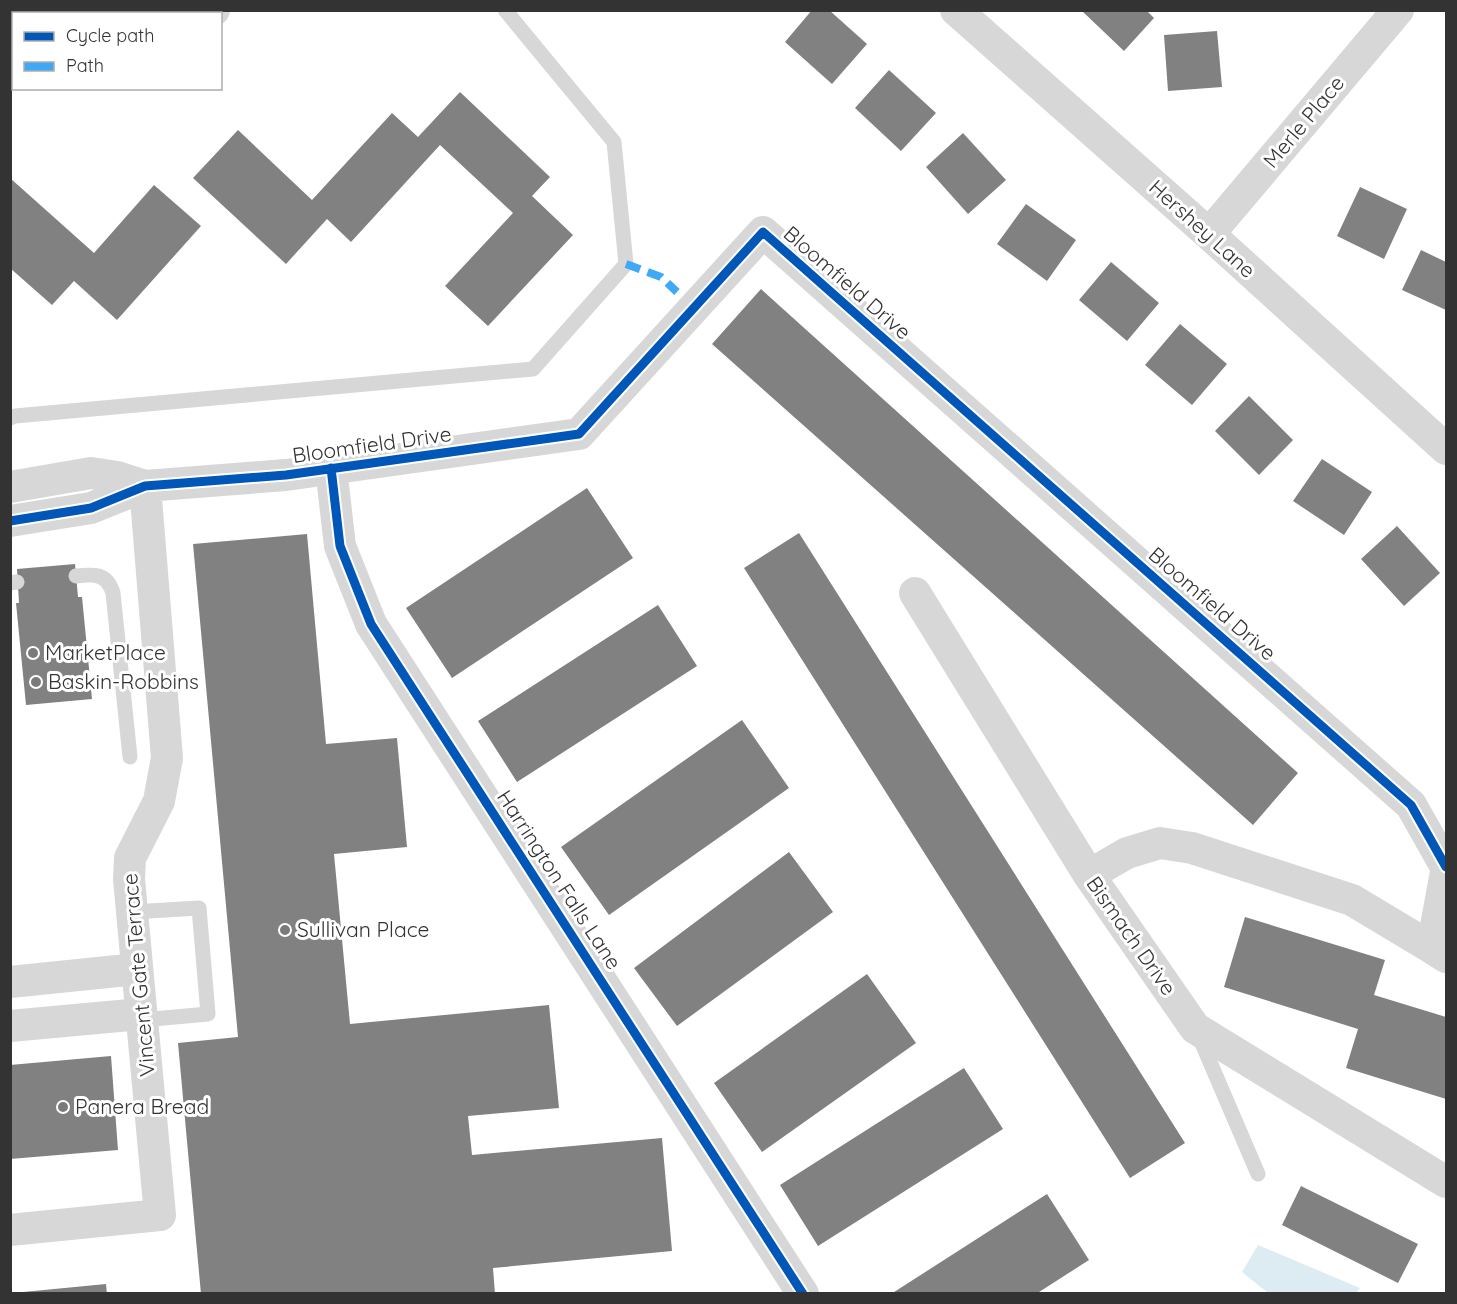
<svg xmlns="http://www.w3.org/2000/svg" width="1457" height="1304" font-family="Quicksand,sans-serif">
<rect width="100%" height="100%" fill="#fff"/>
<path fill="#ddebf3" d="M 1258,1245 L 1360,1288 L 1356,1293 L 1268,1293 L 1242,1272 Z"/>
<path fill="#818181" d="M 812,10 L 829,10 L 867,44 L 832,84 L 785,42 Z
M 1081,10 L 1146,10 L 1154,18 L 1124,51 Z
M 1217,31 L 1222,87 L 1168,91 L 1164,35 Z
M 889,70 L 936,113 L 901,151 L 855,108 Z
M 460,92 L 550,177 L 532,196 L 573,235 L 488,326 L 445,286 L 513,213 L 440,145 L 351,242 L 327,219 L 286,264 L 193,178 L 238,130 L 312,200 L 392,113 L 418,137 Z
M 963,133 L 1006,180 L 968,214 L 926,167 Z
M 10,178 L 94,253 L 154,185 L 201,226 L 117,320 L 74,281 L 52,305 L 10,268 Z
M 1360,187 L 1407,209 L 1384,259 L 1337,236 Z
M 1026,204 L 1076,240 L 1047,281 L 997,244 Z
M 1421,250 L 1446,262 L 1446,310 L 1402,290 Z
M 1111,262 L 1159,303 L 1127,341 L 1079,300 Z
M 761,289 L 1298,773 L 1253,825 L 712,344 Z
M 1180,324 L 1227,364 L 1192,405 L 1145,365 Z
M 1249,396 L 1293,440 L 1259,475 L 1215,431 Z
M 1322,459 L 1372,492 L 1344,535 L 1293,501 Z
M 587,488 L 633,558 L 452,678 L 406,608 Z
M 1397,526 L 1440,573 L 1404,606 L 1361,559 Z
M 799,533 L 1185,1143 L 1130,1178 L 744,568 Z
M 307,534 L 326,744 L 397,738 L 407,847 L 334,854 L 350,1024 L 549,1005 L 559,1108 L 468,1116 L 472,1155 L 662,1138 L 672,1251 L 493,1268 L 495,1294 L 201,1294 L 178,1043 L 238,1037 L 193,544 Z
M 75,564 L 78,597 L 82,597 L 92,699 L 26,705 L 16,603 L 19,603 L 17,569 Z
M 658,605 L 697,666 L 517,782 L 478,721 Z
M 742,720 L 789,788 L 609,915 L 561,847 Z
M 789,852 L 833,912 L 677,1026 L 634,968 Z
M 1245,917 L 1385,960 L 1374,995 L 1446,1017 L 1446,1099 L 1346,1068 L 1358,1029 L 1224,987 Z
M 867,974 L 916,1043 L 762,1152 L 714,1083 Z
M 111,1056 L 118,1150 L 10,1159 L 10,1065 Z
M 964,1068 L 1003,1129 L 818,1246 L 780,1185 Z
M 1301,1186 L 1418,1244 L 1398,1283 L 1282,1225 Z
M 1047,1194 L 1089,1260 L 1036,1294 L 891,1294 Z
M 106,1284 L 107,1294 L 23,1294 L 23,1292 Z"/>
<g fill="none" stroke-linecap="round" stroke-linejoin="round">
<path stroke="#d7d7d7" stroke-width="15" d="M 10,418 L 15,416 L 533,369 L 626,264 L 614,142 L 505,10
M 76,576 C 94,574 107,573 113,593 L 130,757
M 10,583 L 17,582
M 132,912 L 199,908 L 208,1014 L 142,1020
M 1198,1034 L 1258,1174"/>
<path stroke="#d7d7d7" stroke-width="32" d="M 956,10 L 1209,234 L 1446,449
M 204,14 L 214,10
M 10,74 L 14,73
M 1209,234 L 1398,10
M 331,468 L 340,546 L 371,624 L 803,1294
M 10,487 L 91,473 L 117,477 L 145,486
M 10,521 L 91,508 L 145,486 L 286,475 L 579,434 L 763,232 L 1411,805 L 1446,867
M 915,593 L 1089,875 L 1195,1028 L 1446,1182
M 1446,872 L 1432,948 L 1446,957
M 1089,875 L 1127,853 L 1160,843 L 1192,848 L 1352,900 L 1432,948
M 10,982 L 137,969
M 10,1026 L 141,1014
M 10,1230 L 160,1215 L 129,879 L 130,858 L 159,801 L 167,758 L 145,486"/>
<path stroke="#3fa9f5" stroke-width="8" stroke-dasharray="15 8" stroke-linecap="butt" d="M 626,264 L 661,277 L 677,292"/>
<defs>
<path id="cycleway" d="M 331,468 L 340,546 L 371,624 L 803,1294
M 10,521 L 91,508 L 145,486 L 286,475 L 579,434 L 763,232 L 1411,805 L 1446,867"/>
</defs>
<use href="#cycleway" stroke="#fff" stroke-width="13"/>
<use href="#cycleway" stroke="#0057b8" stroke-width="9"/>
</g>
<g fill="#7a7a7a" stroke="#fff" stroke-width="2">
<circle cx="33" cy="653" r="6"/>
<circle cx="36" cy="682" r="6"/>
<circle cx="285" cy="930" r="6"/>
<circle cx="63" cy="1107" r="6"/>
</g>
<g text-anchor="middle" stroke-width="6" stroke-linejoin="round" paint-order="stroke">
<g font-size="21" fill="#333" stroke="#fff">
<text transform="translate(1304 122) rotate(-50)" y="7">Merle Place</text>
<text transform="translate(1202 229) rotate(42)" y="7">Hershey Lane</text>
<text transform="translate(847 283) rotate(41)" y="7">Bloomfield Drive</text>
<text transform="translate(372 445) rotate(-8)" y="7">Bloomfield Drive</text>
<text transform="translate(1212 604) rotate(41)" y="7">Bloomfield Drive</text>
<text transform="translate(559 880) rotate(57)" y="7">Harrington Falls Lane</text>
<text transform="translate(1131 936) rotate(55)" y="7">Bismach Drive</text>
<text transform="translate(139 975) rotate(-95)" y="7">Vincent Gate Terrace</text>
</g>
<g font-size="21" fill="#333" stroke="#fff" text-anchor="start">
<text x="45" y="660">MarketPlace</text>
<text x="48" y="689">Baskin-Robbins</text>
<text x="297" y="937">Sullivan Place</text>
<text x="75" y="1114">Panera Bread</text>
</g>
</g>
<rect width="1457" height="1304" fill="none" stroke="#333333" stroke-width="24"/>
<rect x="12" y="12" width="210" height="78" fill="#ffffff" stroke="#adadad" stroke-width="1.5"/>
<rect x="24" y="32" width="30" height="9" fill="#0057b8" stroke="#adadad" stroke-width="1.5"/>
<text x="66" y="42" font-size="18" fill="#333333">Cycle path</text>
<rect x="24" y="62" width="30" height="9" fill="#3fa9f5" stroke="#adadad" stroke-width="1.5"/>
<text x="66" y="72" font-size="18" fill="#333333">Path</text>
</svg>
